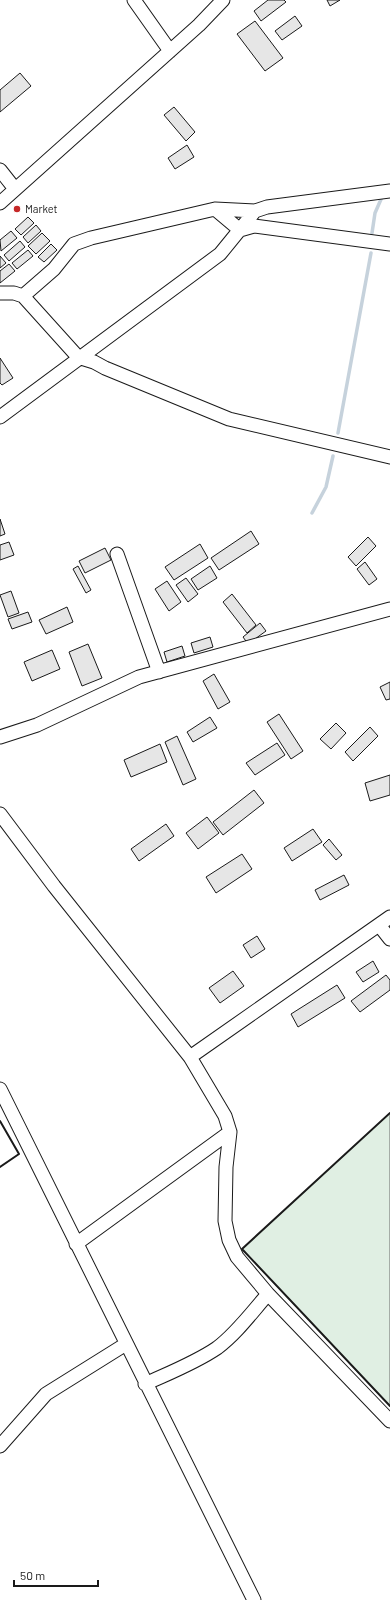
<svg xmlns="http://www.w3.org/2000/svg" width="390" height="1600" font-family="Barlow,sans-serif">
<rect width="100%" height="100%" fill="#fff"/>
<path fill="#e0efe3" stroke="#6a6a6a" d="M 390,1113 L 390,1406 L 242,1249 Z"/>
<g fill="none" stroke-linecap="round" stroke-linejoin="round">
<path stroke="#c6d2dc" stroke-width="3.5" d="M 372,233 L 375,213 L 382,197
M 338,433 L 371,253
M 312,513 L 326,487 L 333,456"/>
</g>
<path fill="#e6e6e6" stroke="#1a1a1a" d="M 268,0 L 284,0 L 286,2 L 261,21 L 254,11 Z
M 327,0 L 340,0 L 330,6 Z
M 295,16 L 302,26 L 282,40 L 275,31 Z
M 255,21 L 283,58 L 265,71 L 237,34 Z
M 20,73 L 31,86 L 0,112 L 0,90 Z
M 174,107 L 195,132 L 186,141 L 164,115 Z
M 187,145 L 194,157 L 175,169 L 168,158 Z
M 28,217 L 34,223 L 21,235 L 15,229 Z
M 36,225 L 41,231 L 28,243 L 23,237 Z
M 11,231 L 17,238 L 1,251 L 0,240 Z
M 42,233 L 50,241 L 36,254 L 28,246 Z
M 20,241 L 25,247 L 9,261 L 4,255 Z
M 51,244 L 57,250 L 44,262 L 38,257 Z
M 28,250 L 33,256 L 17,269 L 12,263 Z
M 0,256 L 6,263 L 0,268 Z
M 9,264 L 15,271 L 0,283 L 0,271 Z
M 0,358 L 13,378 L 2,385 L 0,383 Z
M 0,519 L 5,534 L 0,536 Z
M 251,531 L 259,544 L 219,570 L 211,558 Z
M 368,537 L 376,546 L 356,566 L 348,557 Z
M 9,542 L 14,555 L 0,560 L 0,545 Z
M 200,544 L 208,558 L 174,580 L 165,567 Z
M 105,548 L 111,560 L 85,573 L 79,561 Z
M 365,562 L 377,579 L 369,585 L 357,569 Z
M 78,566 L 91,590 L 86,593 L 73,569 Z
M 210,566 L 217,578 L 198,590 L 191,579 Z
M 186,578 L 198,594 L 188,602 L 176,585 Z
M 167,581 L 181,602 L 169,611 L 155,589 Z
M 11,591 L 19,613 L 8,617 L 0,595 Z
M 232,594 L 256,625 L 247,633 L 223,602 Z
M 67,607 L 73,622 L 46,634 L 39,620 Z
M 28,612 L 32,622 L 12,629 L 8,619 Z
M 260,623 L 266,631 L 248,644 L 243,637 Z
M 210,637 L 213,647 L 194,653 L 191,643 Z
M 88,644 L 102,678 L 82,686 L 69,652 Z
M 182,646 L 185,656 L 167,662 L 164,652 Z
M 52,650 L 60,669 L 32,681 L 24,662 Z
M 214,674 L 230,702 L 218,709 L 203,681 Z
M 390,682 L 390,699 L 386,700 L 380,687 Z
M 279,714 L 303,751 L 291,759 L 267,722 Z
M 210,717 L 217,728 L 193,742 L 187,732 Z
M 336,723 L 346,733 L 331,749 L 320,739 Z
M 370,727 L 378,736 L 353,761 L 345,752 Z
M 177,736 L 196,779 L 183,785 L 165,742 Z
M 277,743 L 285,755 L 255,775 L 246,763 Z
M 160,744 L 167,762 L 131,777 L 124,760 Z
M 390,775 L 390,795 L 370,801 L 365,783 Z
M 254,790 L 264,803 L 223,835 L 213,822 Z
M 207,817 L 219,833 L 198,849 L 186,833 Z
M 166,824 L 174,836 L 139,861 L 131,849 Z
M 313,829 L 322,842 L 292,861 L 284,848 Z
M 329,839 L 342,855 L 336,860 L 323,845 Z
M 242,854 L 252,869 L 216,893 L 206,877 Z
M 344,875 L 349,885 L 320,900 L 315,890 Z
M 257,936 L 265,949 L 251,958 L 243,945 Z
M 373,961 L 379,972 L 363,982 L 356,972 Z
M 233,971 L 244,986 L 220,1003 L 209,988 Z
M 386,975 L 390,980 L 390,990 L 360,1012 L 351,1001 Z
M 337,985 L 345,998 L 298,1027 L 291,1014 Z"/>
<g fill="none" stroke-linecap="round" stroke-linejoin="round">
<defs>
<path id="minor" d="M 134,0 L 170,51
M 0,170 L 15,189
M 0,203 L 199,25 L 223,0
M 215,209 L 240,230 L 254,226 L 390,244
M 0,293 L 14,293 L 23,296 L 78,357 L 94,362 L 105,368 L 229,419 L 390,457
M 23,296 L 54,269 L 74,244 L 91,238 L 215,209 L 255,211
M 0,417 L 220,254 L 255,211 L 267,207 L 390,191
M 117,554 L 159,672
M 0,737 L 37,725 L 139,677 L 390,609
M 0,814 L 54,886 L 190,1057 L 225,1116 L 230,1132 L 226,1167 L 225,1221 L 229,1240 L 237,1257 L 268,1294 L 390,1421
M 379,925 L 390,939
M 190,1057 L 390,917
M 0,1089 L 254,1600
M 76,1244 L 230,1132
M 145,1384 C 169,1373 195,1363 217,1348 C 237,1333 252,1312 268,1294
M 0,1446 L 46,1394 L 126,1344"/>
</defs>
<use href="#minor" stroke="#1a1a1a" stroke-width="15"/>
<use href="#minor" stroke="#fff" stroke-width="13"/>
<path stroke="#1a1a1a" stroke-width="2" d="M 390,1113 L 242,1249 L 390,1406
M 0,1121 L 19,1154 L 0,1167"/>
</g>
<circle fill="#c62828" stroke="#fff" stroke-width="1.5" cx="17" cy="209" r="4"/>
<g text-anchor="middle" stroke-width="3" stroke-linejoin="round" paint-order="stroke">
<g font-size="11" fill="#1a1a1a" stroke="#fff" text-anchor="start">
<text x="25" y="213">Market</text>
</g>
</g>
<path d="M14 1580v6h84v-6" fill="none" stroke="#1a1a1a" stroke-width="2"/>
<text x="20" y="1580" font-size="12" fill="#1a1a1a" stroke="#ffffff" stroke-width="3" paint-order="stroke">50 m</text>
</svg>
